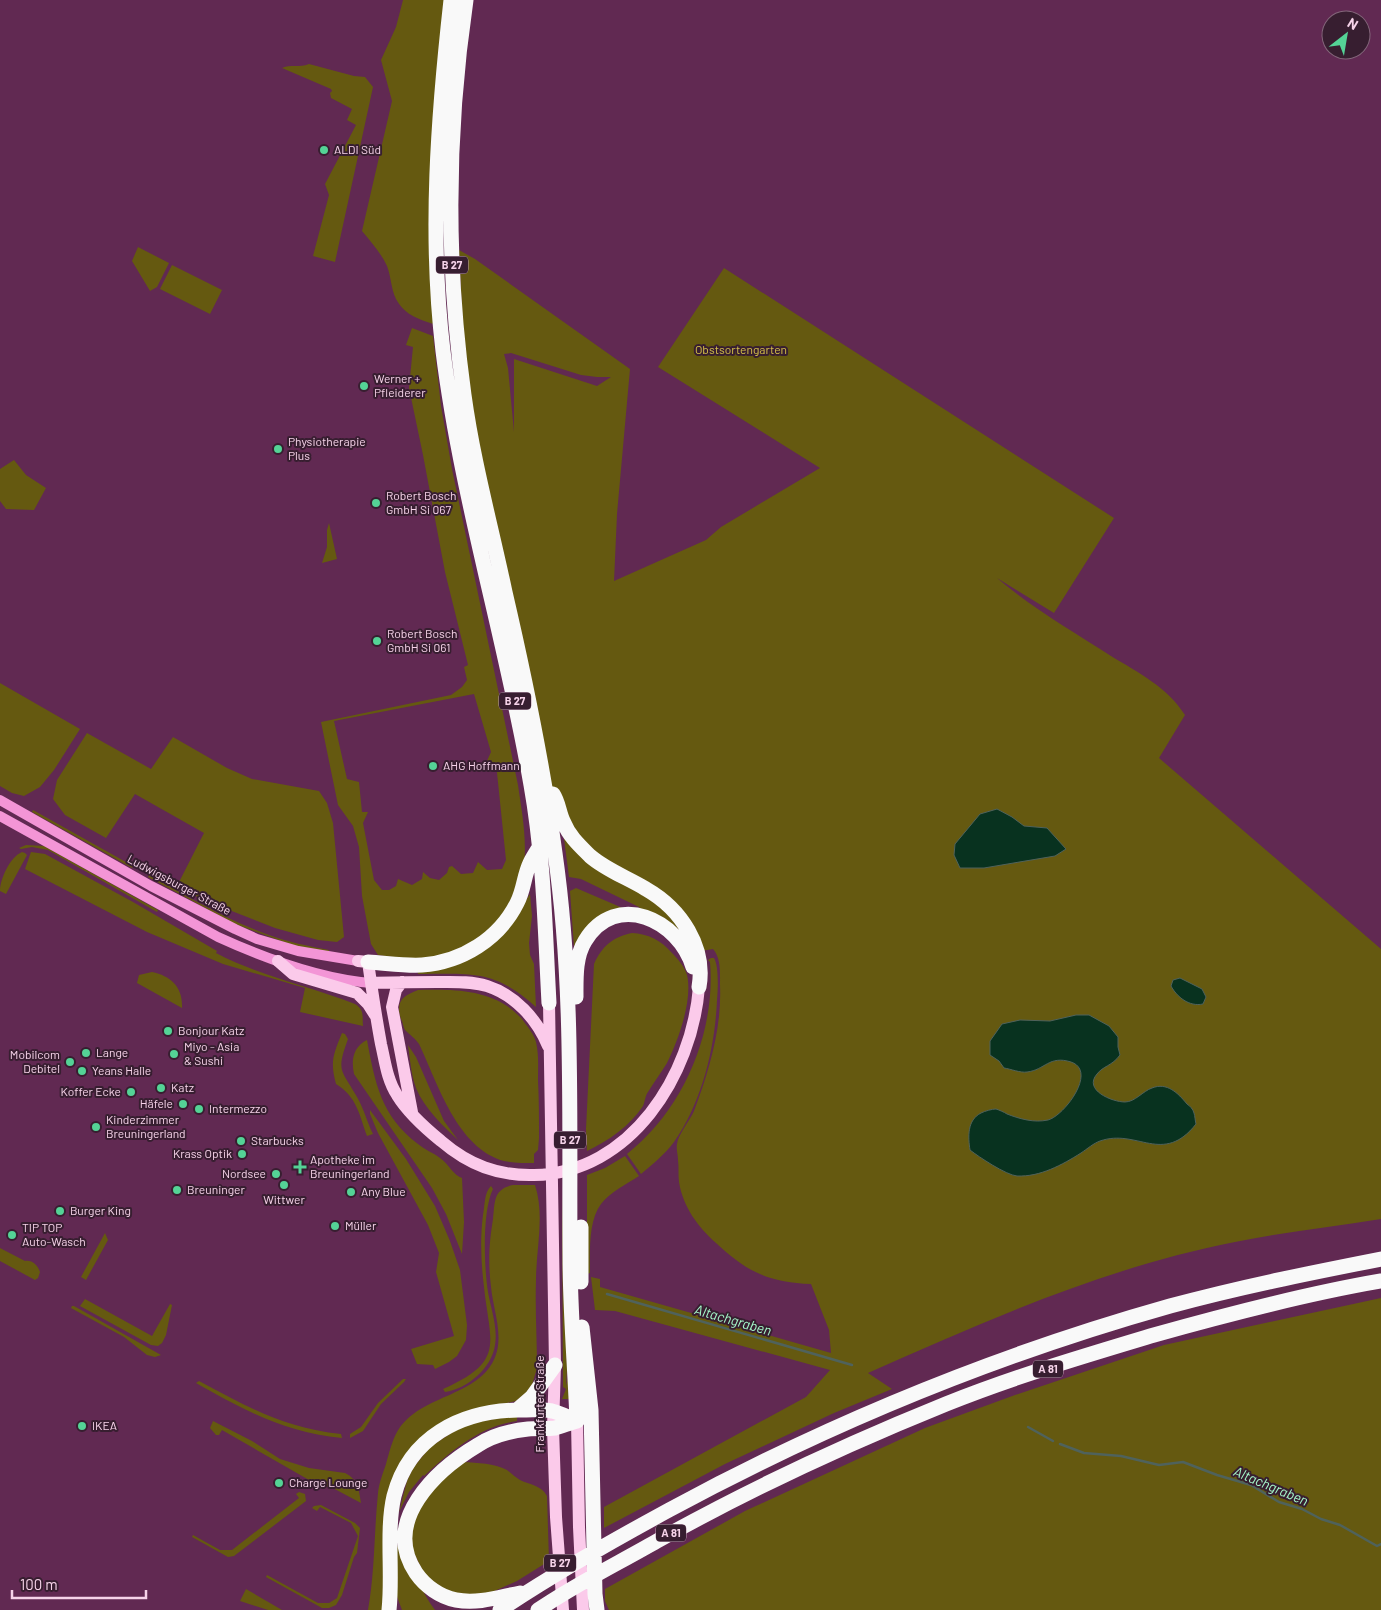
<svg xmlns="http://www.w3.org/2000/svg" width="1381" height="1610" font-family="Barlow,sans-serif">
<rect width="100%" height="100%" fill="#612952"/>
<path fill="#655910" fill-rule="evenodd" d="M 403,0 L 449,0 L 437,325 C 421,320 405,316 396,299 C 391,289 391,276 387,266 C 381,253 371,242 362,231 L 392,101 L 381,60 L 396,27 Z
M 309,64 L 354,76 L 365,77 L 373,87 L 335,262 L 313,256 L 329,195 L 325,184 L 356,125 L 347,120 L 352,109 L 331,98 L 330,93 L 332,91 L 331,89 L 282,68 C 291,64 299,68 309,64 Z
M 138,247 L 169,263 L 157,287 L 150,291 L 132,261 Z
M 459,250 L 475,259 L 630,369 L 617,514 L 614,581 L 706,540 L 721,527 L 820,468 L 658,367 L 724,268 L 1114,518 L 1054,613 L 997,578 C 1032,608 1072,631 1111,656 C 1139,673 1167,687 1185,715 L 1159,758 L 1381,949 L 1381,1219 C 1333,1227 1283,1232 1235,1242 C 1107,1267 987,1320 868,1373 L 892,1389 L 834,1413 L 725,1464 L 604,1528 L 604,1507 L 806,1397 L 830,1370 L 615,1311 L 595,1310 L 591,1277 L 600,1279 L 600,1287 L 831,1353 L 829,1330 L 811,1284 C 768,1282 747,1272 716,1243 C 698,1227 683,1207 679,1182 C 678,1175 679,1167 678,1160 C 678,1155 676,1149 677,1144 C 678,1135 690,1120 694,1111 C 709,1071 722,1028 720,985 C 720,973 721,958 713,949 L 701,951 L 684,923 L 591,857 L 545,782 L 475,456 L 463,331 ZM 511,353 L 581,375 L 597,377 L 611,377 L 597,386 L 514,359 L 514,432 L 508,368 L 504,354 Z
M 172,265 L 222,290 L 210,314 L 160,289 Z
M 412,328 L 433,336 L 441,406 L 452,469 L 518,785 C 522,813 528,843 523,872 C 522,880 516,889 513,897 C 498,931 458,959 420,959 C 406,959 392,957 378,955 L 371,944 L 362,896 L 359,847 L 353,826 L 338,805 L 321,722 L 451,695 L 462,687 L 467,680 L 464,667 L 468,665 L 445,572 L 423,455 L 409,388 L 413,347 L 406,345 ZM 474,694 L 491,752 L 486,763 L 496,763 L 506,860 L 502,869 L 487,870 L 478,862 L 473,873 L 461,874 L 452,866 L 449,867 L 447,873 L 439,880 L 430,878 L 423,872 L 422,879 L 412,885 L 398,879 L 396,886 L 389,890 L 382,890 L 374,880 L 363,823 L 368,812 L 362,812 L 359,782 L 347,779 L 334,721 Z
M 14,460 L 26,475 L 46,488 L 34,510 L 6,509 L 0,501 L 0,469 Z
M 329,523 L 337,559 L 322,563 L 327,547 L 327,530 Z
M 0,683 L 80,729 L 54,770 L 40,787 L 24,796 L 12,793 L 0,786 Z
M 87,733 L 151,769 L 173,737 L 227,768 L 252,779 L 319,791 L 327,803 L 333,823 L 344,937 L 337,942 L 318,940 L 275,928 L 201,899 L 177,886 L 204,833 L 135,794 L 106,838 L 65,815 L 53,799 L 57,780 Z
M 33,810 L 133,866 L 132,868 L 32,812 Z
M 563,831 L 664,906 L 684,935 C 673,924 659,912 642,911 L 639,907 L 581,879 L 569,877 Z
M 26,845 L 44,846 L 158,910 L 157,912 L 48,850 L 32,847 L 21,849 L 19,848 Z
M 22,852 L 25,853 L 27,855 L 6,894 L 0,891 C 0,879 10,857 22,852 Z
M 31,852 L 45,854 L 133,902 L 217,951 L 216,953 C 260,976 309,986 355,1004 C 365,1010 362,1017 363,1026 L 300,1012 L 305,988 L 223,964 L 147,932 L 25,869 Z
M 149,875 C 188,897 227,920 269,935 C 288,942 308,946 329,950 L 329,952 L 295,946 L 235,924 L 148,877 Z
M 576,888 L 625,909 L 574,947 L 570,891 Z
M 530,894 L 532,916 L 529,943 L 530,955 L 534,964 L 536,1007 C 494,969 471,974 418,974 L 418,970 L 431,969 L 518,912 Z
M 632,933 C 648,934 661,940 672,953 C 677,958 685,967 687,975 C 693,1000 678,1041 667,1063 C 661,1073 654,1082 648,1092 C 645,1096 645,1102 643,1106 C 630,1126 608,1141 587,1151 L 586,1129 L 594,964 C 602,946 613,937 632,933 Z
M 711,958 L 714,958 C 719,966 718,990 717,1000 C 715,1048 702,1102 674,1142 C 665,1154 653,1164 641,1174 L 627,1154 C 683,1110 716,1033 710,962 L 708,960 Z
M 152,972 C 171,976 183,987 182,1008 L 137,983 L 139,975 Z
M 418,990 C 456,989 495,989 522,1019 C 527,1026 534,1034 536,1042 C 539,1055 538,1067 538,1080 C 539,1099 539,1119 539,1138 L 538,1150 L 534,1154 L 534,1163 C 524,1163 514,1163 504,1161 C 457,1148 438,1084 419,1044 C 415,1038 410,1035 405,1030 C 403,1027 403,1022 401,1019 C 395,1001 403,996 418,990 Z
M 342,1033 L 345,1034 L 348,1039 C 336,1072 341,1069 357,1097 C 364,1109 367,1122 373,1134 L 367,1136 C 359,1114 357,1097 336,1084 C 330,1062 333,1055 342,1033 Z
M 367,1040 C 375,1083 381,1116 418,1144 C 425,1150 434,1153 440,1158 C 449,1164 453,1175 462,1178 L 464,1222 L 462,1254 L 446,1214 L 432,1188 L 354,1074 C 351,1060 353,1047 367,1040 Z
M 408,1045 L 416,1057 L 444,1121 L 458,1140 C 443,1126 424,1108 416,1088 C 411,1074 410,1059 408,1045 Z
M 370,1110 L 406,1159 L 435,1206 L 450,1241 L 460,1270 L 467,1325 L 466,1340 L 457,1356 L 449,1362 L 435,1369 L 433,1365 L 417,1364 L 411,1349 L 454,1336 L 436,1272 L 439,1253 L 428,1225 L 378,1133 L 370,1114 Z
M 625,1156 L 639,1176 C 627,1184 610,1192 601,1204 C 588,1221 590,1253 590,1273 L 587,1274 L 587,1175 L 605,1168 Z
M 513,1185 L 535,1185 C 545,1216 536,1249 536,1280 C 535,1310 537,1338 537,1368 L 532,1385 L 526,1393 L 516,1401 L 493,1406 L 404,1461 L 384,1610 L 368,1610 C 375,1571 374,1532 378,1493 C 379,1483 383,1473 386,1464 C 389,1453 392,1441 397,1432 C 420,1392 485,1398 497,1351 C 502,1330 493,1308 491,1287 C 488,1262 489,1244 493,1219 C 495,1202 493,1189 513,1185 Z
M 491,1186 L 493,1189 C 482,1211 484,1267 488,1292 C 491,1309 498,1328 495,1345 C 492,1368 467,1389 445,1392 L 443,1389 C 506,1361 490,1344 484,1287 C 481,1263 480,1239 483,1215 C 485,1205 484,1193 491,1186 Z
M 562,1194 L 567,1369 L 566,1386 L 568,1378 L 569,1399 L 562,1399 L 566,1389 L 563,1387 Z
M 105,1233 L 108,1240 L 86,1280 L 81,1277 Z
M 0,1248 L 25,1261 C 32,1260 37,1264 40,1272 L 38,1278 L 35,1280 L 0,1261 Z
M 1381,1298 L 1381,1610 L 609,1610 L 605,1601 L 605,1589 L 745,1511 L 925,1428 L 1015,1395 L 1164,1345 Z
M 85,1299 L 152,1336 L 170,1304 L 172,1305 L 166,1335 L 162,1343 L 158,1346 L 151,1345 L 80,1306 Z
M 72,1306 L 74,1306 L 161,1355 L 155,1357 L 147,1355 L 124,1337 L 71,1308 Z
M 403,1379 L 406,1379 L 404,1382 L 381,1404 L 363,1431 L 350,1438 L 350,1434 L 361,1427 L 378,1403 Z
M 199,1381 C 248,1407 284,1428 341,1434 L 342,1438 C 284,1432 246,1411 196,1383 Z
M 517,1415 L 517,1421 C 480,1426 451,1451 424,1476 L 423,1475 L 409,1492 L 399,1512 L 407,1481 L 413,1468 L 430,1447 L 465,1424 Z
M 213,1421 L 252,1441 L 280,1459 L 309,1468 L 345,1473 C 358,1479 359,1490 361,1503 L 329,1486 L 323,1488 L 222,1430 L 219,1435 L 216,1435 L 210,1428 Z
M 463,1462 C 478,1463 494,1463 507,1470 C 511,1473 515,1477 520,1480 C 530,1485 541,1485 547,1496 L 549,1561 L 517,1581 L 490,1593 L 456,1596 L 427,1580 L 413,1551 L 411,1532 L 415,1516 L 434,1488 Z
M 299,1492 L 305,1494 L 306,1501 L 234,1556 L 228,1557 L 192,1537 L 193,1535 L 220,1550 L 232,1550 L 299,1498 L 296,1494 Z
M 321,1505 L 355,1523 L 360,1528 L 357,1553 L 354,1557 L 342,1595 L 336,1605 L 329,1608 L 322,1608 L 266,1577 L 267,1575 L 318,1603 L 329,1603 L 337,1598 L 358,1536 L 351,1523 L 320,1507 L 317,1511 L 312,1508 L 314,1506 Z
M 397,1545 C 402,1561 414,1572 421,1587 C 425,1595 429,1602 435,1610 L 402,1610 L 396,1594 Z
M 246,1589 L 282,1610 L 268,1610 L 240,1601 Z"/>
<path fill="#08321f" stroke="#4f625c" d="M 997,809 L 1012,817 L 1024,826 L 1047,828 L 1066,849 L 1055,856 L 984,868 L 960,868 L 954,855 L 955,844 L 980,814 Z
M 1180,978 L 1202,989 L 1206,997 L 1203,1004 C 1189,1007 1177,997 1171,986 L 1173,980 Z
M 1076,1015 L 1089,1015 L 1109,1026 L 1118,1037 L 1118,1047 L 1120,1055 C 1112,1066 1103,1066 1097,1074 C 1083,1090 1112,1102 1125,1102 C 1135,1102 1143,1091 1152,1088 C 1167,1082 1178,1093 1187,1104 C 1190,1106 1193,1109 1194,1113 C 1195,1116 1195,1120 1196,1124 C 1163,1166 1137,1128 1100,1141 C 1094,1143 1087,1149 1081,1153 C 1062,1165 1040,1177 1017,1176 C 1006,1175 979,1157 970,1150 C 968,1137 967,1120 981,1113 C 985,1111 992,1109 996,1109 C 999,1110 1004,1112 1007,1114 C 1020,1119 1034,1123 1048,1120 C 1064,1116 1098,1071 1071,1062 C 1049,1055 1045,1070 1027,1072 C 1020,1073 1011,1069 1004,1068 L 999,1061 L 990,1055 L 990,1041 L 1002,1024 L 1020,1020 L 1050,1021 Z"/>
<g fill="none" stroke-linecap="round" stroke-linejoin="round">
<path stroke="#4f625c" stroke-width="2.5" d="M 607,1294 L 852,1365
M 1028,1427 L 1053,1441
M 1060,1444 L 1084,1453 L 1121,1456 L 1159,1465 L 1183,1462 L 1217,1475 L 1251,1485 L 1279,1502 L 1302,1509 L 1321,1519 L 1340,1525 L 1377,1546 L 1381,1544"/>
<path stroke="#f395d6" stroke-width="10" d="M 0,800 L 151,886 L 235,929 L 257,939 L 298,951 L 358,961
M 0,816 L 218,937 C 264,958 321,979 371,983"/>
<path stroke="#fbcaea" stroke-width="12" d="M 278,961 L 293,974 L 357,993 L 368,1004 L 375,1015
M 358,961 L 368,962 C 372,990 376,1017 381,1044 C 385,1061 387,1080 397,1095 C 408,1113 425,1128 441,1141 C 469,1165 498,1176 534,1175 C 631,1173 692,1075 699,987
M 402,982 L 396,990 L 392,1007 L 412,1112
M 371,983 C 393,982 415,982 437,982 C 453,982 471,981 487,986 C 515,995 537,1019 548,1046
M 549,1003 L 555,1365 L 553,1428 L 556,1517 L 563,1610
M 577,1421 L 579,1527 L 583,1610"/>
<path stroke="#f9f9f9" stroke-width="15" d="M 451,0 C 438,117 429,234 443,351 C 461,497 506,640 531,785 C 544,858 545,930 549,1003
M 466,0 C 447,129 446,265 464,395 C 473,461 491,526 505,592 C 525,678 543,765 555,853 C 574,986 569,1122 570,1256 C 570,1311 575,1366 577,1421
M 553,794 C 559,803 559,814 564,823 C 569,836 580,846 590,856 C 606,870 628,878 646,889 C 681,909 706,947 699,987
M 368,962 C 386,963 404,966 422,965 C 462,962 499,939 517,903 C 524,890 524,875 530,863 C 533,857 537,851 540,846
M 576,997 C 576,979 575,957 585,941 C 616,890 679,920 693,967
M 581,1227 L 581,1282
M 582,1327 L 591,1410 L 595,1594 L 597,1610
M 517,1410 L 532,1397 L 555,1365
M 520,1593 C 499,1597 478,1604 456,1600 C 440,1597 425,1586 416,1573 C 381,1521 436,1470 478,1445 C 493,1435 510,1431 528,1429 C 537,1428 546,1429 555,1428 C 562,1426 570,1423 577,1421
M 389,1610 C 393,1574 386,1530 394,1496 C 409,1437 461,1411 518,1410 C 529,1410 541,1409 552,1411 C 561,1413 569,1418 577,1421
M 500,1610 C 555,1573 612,1541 669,1510 C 828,1424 996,1355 1170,1306 C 1240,1287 1310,1273 1381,1259
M 538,1610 C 576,1584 617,1564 657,1541 C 750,1489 847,1444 946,1404 C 1013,1377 1084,1356 1154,1335 C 1229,1314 1305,1294 1381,1281"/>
</g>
<g fill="#54d396" stroke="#371e30" stroke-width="2">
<circle cx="324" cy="150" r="5"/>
<circle cx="364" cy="386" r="5"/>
<circle cx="278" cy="449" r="5"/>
<circle cx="376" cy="503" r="5"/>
<circle cx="377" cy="641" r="5"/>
<circle cx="433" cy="766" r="5"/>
<circle cx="168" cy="1031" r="5"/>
<circle cx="86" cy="1053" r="5"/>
<circle cx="174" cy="1054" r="5"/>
<circle cx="70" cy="1062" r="5"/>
<circle cx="82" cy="1071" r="5"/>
<circle cx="161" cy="1088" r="5"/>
<circle cx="131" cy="1092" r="5"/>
<circle cx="183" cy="1104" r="5"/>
<circle cx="199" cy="1109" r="5"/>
<circle cx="96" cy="1127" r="5"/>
<circle cx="241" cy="1141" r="5"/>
<circle cx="242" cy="1154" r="5"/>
<path d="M297.5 1159.5h5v5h5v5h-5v5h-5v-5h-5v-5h5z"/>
<circle cx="276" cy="1174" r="5"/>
<circle cx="284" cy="1185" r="5"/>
<circle cx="177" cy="1190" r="5"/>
<circle cx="351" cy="1192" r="5"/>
<circle cx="60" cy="1211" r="5"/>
<circle cx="335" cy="1226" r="5"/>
<circle cx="12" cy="1235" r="5"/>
<circle cx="82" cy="1426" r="5"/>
<circle cx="279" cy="1483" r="5"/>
</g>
<g text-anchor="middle" stroke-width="4" stroke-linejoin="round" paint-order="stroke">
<g fill="#371e30" stroke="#bd9db2" stroke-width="1">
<rect x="436" y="256.5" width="32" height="17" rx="4"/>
<rect x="499" y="692.5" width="32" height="17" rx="4"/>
<rect x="554" y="1131.5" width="32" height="17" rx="4"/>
<rect x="1033" y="1360.5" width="30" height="17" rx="4"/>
<rect x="656" y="1524.5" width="30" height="17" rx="4"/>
<rect x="544" y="1554.5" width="32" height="17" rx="4"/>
</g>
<g font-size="11" font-weight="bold" fill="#f6d3e9">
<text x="452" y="269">B 27</text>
<text x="515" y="705">B 27</text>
<text x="570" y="1144">B 27</text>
<text x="1048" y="1373">A 81</text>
<text x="671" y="1537">A 81</text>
<text x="560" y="1567">B 27</text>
</g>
<g font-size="12" fill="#f6d3e9" stroke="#371e30" text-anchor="start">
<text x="334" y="154">ALDI Süd</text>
<text x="374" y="383">Werner +<tspan x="374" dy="14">Pfleiderer</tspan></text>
<text x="288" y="446">Physiotherapie<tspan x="288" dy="14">Plus</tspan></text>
<text x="386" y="500">Robert Bosch<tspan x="386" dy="14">GmbH Si 067</tspan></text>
<text x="387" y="638">Robert Bosch<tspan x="387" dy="14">GmbH Si 061</tspan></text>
<text x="443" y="770">AHG Hoffmann</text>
<text x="178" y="1035">Bonjour Katz</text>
<text x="184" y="1051">Miyo - Asia<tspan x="184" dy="14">&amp; Sushi</tspan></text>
<text x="96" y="1057">Lange</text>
<text x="60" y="1059" text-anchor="end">Mobilcom<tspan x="60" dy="14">Debitel</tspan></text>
<text x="92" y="1075">Yeans Halle</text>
<text x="171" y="1092">Katz</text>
<text x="121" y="1096" text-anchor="end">Koffer Ecke</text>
<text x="173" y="1108" text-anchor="end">Häfele</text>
<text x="209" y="1113">Intermezzo</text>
<text x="106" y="1124">Kinderzimmer<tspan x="106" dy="14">Breuningerland</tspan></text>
<text x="251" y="1145">Starbucks</text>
<text x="232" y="1158" text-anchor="end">Krass Optik</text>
<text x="310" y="1164">Apotheke im<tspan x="310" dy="14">Breuningerland</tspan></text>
<text x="266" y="1178" text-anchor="end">Nordsee</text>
<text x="187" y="1194">Breuninger</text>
<text x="361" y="1196">Any Blue</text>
<text x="284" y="1204" text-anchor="middle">Wittwer</text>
<text x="70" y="1215">Burger King</text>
<text x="345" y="1230">Müller</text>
<text x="22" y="1232">TIP TOP<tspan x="22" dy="14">Auto-Wasch</tspan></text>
<text x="92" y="1430">IKEA</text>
<text x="289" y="1487">Charge Lounge</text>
</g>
<g font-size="12" fill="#d6c14a" stroke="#371e30">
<text x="741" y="354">Obstsortengarten</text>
</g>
<g font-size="12" fill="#f6d3e9" stroke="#371e30">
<text transform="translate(179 885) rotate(28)" y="4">Ludwigsburger Straße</text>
<text transform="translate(540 1404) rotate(-90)" y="4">Frankfurter Straße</text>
</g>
<g font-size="14" font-style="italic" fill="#a6facb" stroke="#371e30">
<text transform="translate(733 1320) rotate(16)" y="5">Altachgraben</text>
<text transform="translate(1271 1486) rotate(23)" y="5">Altachgraben</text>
</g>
</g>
<g transform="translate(1346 35) rotate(31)"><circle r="24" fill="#371e30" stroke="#83667a"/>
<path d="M0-4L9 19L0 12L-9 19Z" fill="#54d396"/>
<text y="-8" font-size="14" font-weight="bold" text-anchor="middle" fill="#f6d3e9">N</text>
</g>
<path d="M12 1590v8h134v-8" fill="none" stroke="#f6d3e9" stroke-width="2.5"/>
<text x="20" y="1590" font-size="15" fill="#f6d3e9" stroke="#371e30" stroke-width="4" paint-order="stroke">100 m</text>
</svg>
